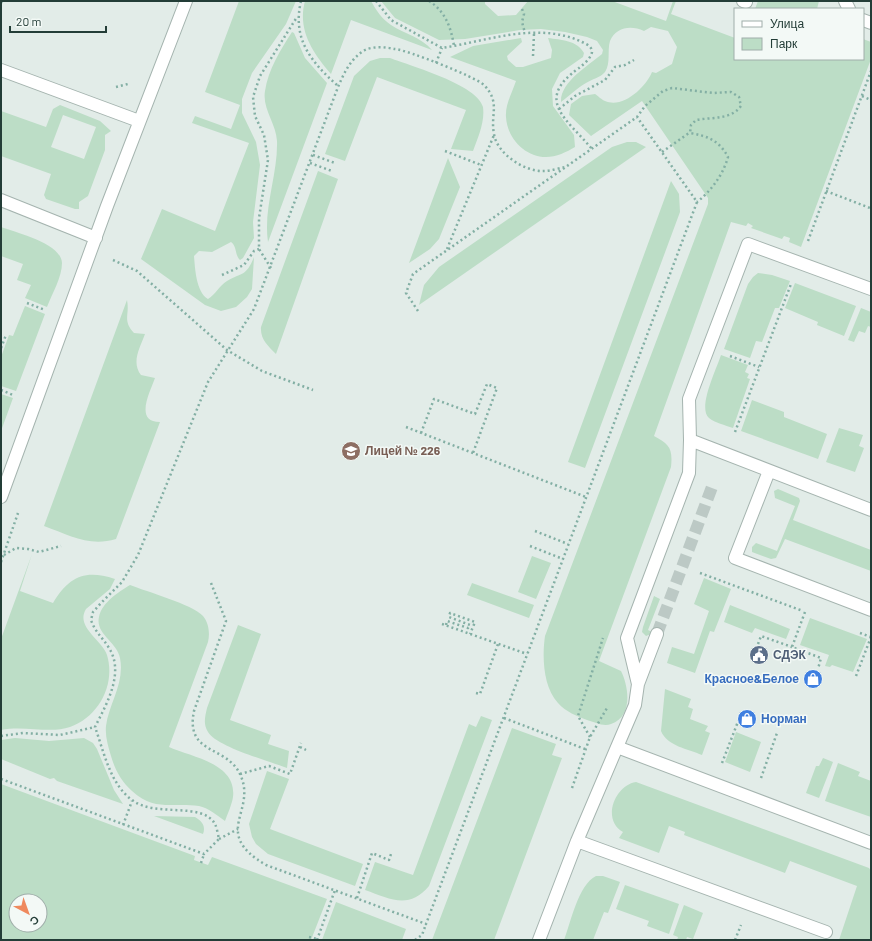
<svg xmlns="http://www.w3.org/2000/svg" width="872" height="941" font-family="Barlow,sans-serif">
<rect width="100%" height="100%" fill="#e2ece8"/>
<path fill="#bcddc6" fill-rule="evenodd" d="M 239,1 L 296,1 L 286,24 L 252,73 L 242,99 L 242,113 L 256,142 L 260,165 L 253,222 L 254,238 L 243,258 L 240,260 C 235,256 237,246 231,242 L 212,252 L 199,251 L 194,256 C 195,268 196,292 208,299 C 216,294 219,286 227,281 C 242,272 246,277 254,257 L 252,289 L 247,297 L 236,307 L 221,311 L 205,305 L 141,259 L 162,209 L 215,231 L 249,143 L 192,123 L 195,116 L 231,129 L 240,105 L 205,92 Z
M 305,1 L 371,1 C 376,10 382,19 391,25 C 405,34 421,37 432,50 L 351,20 L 331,74 C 313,53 297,30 305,1 Z
M 381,1 L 485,1 L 485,4 L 498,16 L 516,15 L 528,1 L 612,1 L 666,21 L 673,1 L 676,1 L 671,14 L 735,38 L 735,59 L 863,59 L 863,39 L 871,42 L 871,59 L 801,247 L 789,242 L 790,238 L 784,236 L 782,239 L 751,228 L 753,226 L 748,223 L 746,226 L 731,222 L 654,436 C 669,444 673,448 671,467 L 599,661 L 621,671 C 629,687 633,717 611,724 C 603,727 595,722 587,720 C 577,716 566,712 558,703 C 543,687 542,657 545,636 L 708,204 L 708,198 L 642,101 L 591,136 L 569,115 L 571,104 L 582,96 L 595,94 C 598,96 602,100 605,101 C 623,109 646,87 652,72 L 656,73 L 672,64 L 677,47 L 668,31 L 651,27 L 644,31 C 631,25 616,27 610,41 C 607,51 611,63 605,72 C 600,78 592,79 586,83 C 577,88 569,96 561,102 C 560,82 588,66 602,54 L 603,50 L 597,41 L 587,37 L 565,32 L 541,29 L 520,30 L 465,39 L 439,40 L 395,18 Z
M 758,1 L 819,1 L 817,9 L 755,9 Z
M 292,32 L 294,33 L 305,58 L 327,83 L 268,242 C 263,208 278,175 277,141 C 276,123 262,109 265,91 C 268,70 281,49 292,32 Z
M 521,38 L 522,42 L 507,56 L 508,60 L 516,67 L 523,67 L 551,58 L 552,50 L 548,38 C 561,40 577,40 584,53 L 583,57 L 560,73 L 552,89 L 553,106 L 574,135 L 575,147 C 567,152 556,157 546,157 C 525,157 507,138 506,117 C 505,105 512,93 516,81 L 450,57 L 473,46 Z
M 380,58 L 390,58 C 411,66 478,85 483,107 C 485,122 478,137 473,151 L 451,149 L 466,110 L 377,77 L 345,161 L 325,154 L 354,76 L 370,61 Z
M 60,105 L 100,121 L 111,131 L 105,135 L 105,150 L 88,196 L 79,202 L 79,209 L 75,209 L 46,199 L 44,195 L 51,174 L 1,156 L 1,111 L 46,127 L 53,109 ZM 63,115 L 96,127 L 84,159 L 51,147 Z
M 627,142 L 636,142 L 646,147 L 419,305 L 424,285 L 439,267 L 612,147 Z
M 448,158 L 460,187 L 439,239 L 430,249 L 409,263 Z
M 318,171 L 338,179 L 276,354 C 268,346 260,339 261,327 Z
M 671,181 L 679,194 L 680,212 L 585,468 L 568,462 Z
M 1,227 C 17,233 61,243 62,263 C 62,277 52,294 47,307 L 25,298 L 31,285 L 17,280 L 23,264 L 1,256 Z
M 758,273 L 772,275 L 790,281 L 779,308 L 775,308 L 762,342 L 756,341 L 750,358 L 724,349 L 748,284 L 753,277 Z
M 795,283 L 856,306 L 844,336 L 817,325 L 818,322 L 785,308 Z
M 127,300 C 130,315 122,320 134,333 L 145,334 C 140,348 131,362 141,375 L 155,378 C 150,392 134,422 160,422 L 116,539 C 89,547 69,535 44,526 Z
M 25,306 L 45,314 L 16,391 L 1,386 L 1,357 L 9,335 L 13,336 Z
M 861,308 L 871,312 L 871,327 L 868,326 L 865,333 L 859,331 L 854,342 L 848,340 Z
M 721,355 L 748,365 L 745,372 L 749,374 L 747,378 L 750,379 L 733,428 C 725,425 715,423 709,418 C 697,408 717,368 721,355 Z
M 1,394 L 13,398 L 1,431 Z
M 752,400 L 784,412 L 784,417 L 827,434 L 818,459 L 741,431 Z
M 839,428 L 863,435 L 859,446 L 864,448 L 855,472 L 826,462 Z
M 778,489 L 799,498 L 800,501 L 793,520 L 871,550 L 871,571 L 785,539 L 776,558 L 771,559 L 752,552 L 752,547 L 756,543 L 777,551 L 795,506 L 775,498 L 774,491 Z
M 32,554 L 20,591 L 53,603 C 69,577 84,569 115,579 L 110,589 L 86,609 C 75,627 102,640 107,655 C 116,685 98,717 70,727 C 50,734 24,725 1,730 L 1,639 Z
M 532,556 L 551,563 L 536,599 L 518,592 Z
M 704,578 L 731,589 L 714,632 L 710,631 L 695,673 L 667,663 L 672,647 L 694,654 L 709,611 L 694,604 Z
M 472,583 L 534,605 L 529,618 L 467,595 Z
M 130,585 C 147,592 192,604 203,616 C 209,623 210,634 208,642 L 169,747 C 191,757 237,763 233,797 C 232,804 228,813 225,821 C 217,815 208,808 199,806 C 172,802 155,812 132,791 C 121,781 115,770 111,756 C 108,746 105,736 106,726 C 109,703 125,683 120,658 C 117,642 95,634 99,617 C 102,602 119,592 130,585 Z
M 654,596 L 660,599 L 648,630 L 652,632 L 651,634 L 646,636 L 642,632 L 643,627 Z
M 730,605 L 790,629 L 786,639 L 755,628 L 752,633 L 724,622 Z
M 810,618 L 867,639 L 853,672 L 832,665 L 830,667 L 825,666 L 829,655 L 800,645 Z
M 238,625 L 261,634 L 230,720 L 271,735 L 268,744 L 289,751 L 287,768 C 269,761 217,747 208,732 C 203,724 205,717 207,708 Z
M 665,689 L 691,699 L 688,707 L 693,709 L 690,719 L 708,726 L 705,731 L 710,733 L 702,755 C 688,749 667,746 661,731 Z
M 481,716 L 492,720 L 429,886 C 409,910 390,899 365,890 L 375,862 L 413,875 L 469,724 L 476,727 Z
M 512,728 L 556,744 L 552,755 L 562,758 L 494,940 L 432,940 Z
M 736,732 L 761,742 L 750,772 L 725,762 Z
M 15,738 L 49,741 L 84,738 L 93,743 L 97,749 L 114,790 L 123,804 L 57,781 L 54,778 L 50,779 L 1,759 L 1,740 Z
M 823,758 L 833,762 L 819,798 L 806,793 L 816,766 L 819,766 Z
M 838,763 L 860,772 L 858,776 L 871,781 L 871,817 L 825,801 Z
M 267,771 L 289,779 L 270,829 L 363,864 L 355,886 L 268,854 L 256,844 L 252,837 L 249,824 Z
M 636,782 L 869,868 L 871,871 L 871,940 L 839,940 L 857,886 L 790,861 L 785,873 L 684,835 L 685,832 L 669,826 L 659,853 L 619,838 L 623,832 C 601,820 615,785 636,782 Z
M 1,784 L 195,856 L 194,860 L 208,865 L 212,857 L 327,899 L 311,940 L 1,940 ZM 16,901 L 40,901 L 40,925 L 16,925 Z
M 154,816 L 195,817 C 202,821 206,826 203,834 Z
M 596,876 L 603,876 L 620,882 L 608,913 L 604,912 L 593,940 L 564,940 C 571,922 578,885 596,876 Z
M 625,885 L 679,904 L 669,934 L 647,926 L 649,921 L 616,909 Z
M 336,902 L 406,929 L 402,940 L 322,940 Z
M 684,905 L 703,913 L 693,939 L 687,937 L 686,940 L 677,940 L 678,937 L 673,935 Z"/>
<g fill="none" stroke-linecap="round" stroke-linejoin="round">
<path stroke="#bcc9c5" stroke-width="12" stroke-dasharray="12 6" stroke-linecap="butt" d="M 657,634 L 712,487"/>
<defs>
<path id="minor" d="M 743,1 L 746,2
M 845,1 L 849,9
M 863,20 L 871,23
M 1,70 L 139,121
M 1,200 L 96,238
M 871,289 L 748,244 L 689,399 L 690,440 L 689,473 L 627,638 L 638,684 L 635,705 L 617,747 L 871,843
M 690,440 L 871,510
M 769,471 L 735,558 L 871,610
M 1,497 L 107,206 L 186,1
M 638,684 L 657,634
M 577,841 L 826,932
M 539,940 L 577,841 L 617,747"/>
</defs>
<use href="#minor" stroke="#a5b4af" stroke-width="14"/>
<path stroke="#83afa4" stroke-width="2.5" stroke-dasharray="2 3" stroke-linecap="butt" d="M 301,1 C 292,39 311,62 338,86
M 376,1 L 391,20 L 442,48 C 487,41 538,21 582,42 C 586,44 592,46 592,52 C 591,58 584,64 579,68 C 534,100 566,118 592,149
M 429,1 C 445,11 451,27 454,46
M 1,3 L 2,1
M 522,9 L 524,14 L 522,22 L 525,33
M 533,56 L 534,34
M 436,63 L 442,48
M 116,87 L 128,84
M 862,96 L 871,100
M 559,109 L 575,96 L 605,80 L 615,67 L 625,65 L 634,60
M 445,151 L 481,165
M 662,152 L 689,133
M 313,155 L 335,163
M 310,163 L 332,171
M 826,191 L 870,208
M 808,241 L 871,71
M 447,249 L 494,135
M 113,260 L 137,271 L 227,350 L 262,371 L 313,390
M 271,268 L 259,249 L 259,218 L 268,160 L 264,135 L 255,116 L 253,97 L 260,76 L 297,17
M 222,275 L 244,265 L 254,251 L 259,249
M 27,303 L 45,310
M 418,311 L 406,293 L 413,274 L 637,117 L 645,106 L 663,91 L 672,88 L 713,93 L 731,92 L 739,97 L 741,106 C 731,120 712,117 696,120 L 691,125 L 690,133 C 707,136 719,140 728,157 C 723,175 711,191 697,202
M 1,348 L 6,335
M 730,356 L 759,367
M 1,390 L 13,395
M 406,427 L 586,497
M 735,432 L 791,284
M 421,433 L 434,399 L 475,414 L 487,384 L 497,388 L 473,453
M 535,531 L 568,544
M 530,546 L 563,559
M 4,555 L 16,548 L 28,549 L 39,552 L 61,546
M 1,562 L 18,513
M 700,573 L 803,611
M 211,583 L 226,621 L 194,711 C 185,755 226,745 240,774 C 258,812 210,832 266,865 L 426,924 L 697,202 L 637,117
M 805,612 L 792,647 L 821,658 L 818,669
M 442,624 L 527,654
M 446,625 L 447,621 L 468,628 L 470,625 L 449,617 L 450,613 L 475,622 L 470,634
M 860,633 L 871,637
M 758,644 L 761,636 L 792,647
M 856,676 L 871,637
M 476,693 L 480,694 L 498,644
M 504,718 L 585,749
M 1,736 L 23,733 L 60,735 L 95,727
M 590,737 L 578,716 L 603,638
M 300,747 L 306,750
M 722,763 L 739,719
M 240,774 L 269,766 L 290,774 L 301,743
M 761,778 L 777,733
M 1,779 L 204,854 L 219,839 C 218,835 217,828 215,824 C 202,801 155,818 132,800 C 110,784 104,752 95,727 C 106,705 125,673 109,648 C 103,638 95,632 91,620 L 93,612 L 101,603 L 122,582 L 138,555 L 208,382 L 254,309 L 338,87 C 344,73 351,58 365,50 C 373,46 386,47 395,49 C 407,50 476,77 484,85 C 501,103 490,114 494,134 C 497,154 525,172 544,171 C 551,171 559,168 565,167
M 572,788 L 590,737 L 607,708
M 123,825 L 132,801
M 219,839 L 238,829
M 201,863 L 204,854
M 357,898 L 372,853 L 389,860 L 391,854
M 309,937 L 317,939
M 317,940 L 335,890
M 415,940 L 422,935 L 426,924
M 735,940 L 741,925"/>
<use href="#minor" stroke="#fff" stroke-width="12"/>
</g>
<defs>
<symbol id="school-disc" viewBox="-11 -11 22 22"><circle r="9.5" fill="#8d6e63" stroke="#f3f9f6"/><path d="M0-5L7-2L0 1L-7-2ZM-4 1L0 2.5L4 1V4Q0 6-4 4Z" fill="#fff"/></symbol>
<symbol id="civic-disc" viewBox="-11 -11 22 22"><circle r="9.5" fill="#5c6f8a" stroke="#f3f9f6"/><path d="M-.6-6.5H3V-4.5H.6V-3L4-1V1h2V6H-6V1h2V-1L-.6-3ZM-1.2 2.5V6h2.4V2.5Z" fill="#fff"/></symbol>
<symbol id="shop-disc" viewBox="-11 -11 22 22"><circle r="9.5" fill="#3f7fe0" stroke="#f3f9f6"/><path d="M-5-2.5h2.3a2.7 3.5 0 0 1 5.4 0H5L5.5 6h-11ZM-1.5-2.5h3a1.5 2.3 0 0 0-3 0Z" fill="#fff"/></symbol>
</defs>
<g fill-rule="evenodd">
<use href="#school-disc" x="340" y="440" width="22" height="22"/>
<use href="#civic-disc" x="748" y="644" width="22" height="22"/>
<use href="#shop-disc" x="802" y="668" width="22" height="22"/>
<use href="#shop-disc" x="736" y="708" width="22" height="22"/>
</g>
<g text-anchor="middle" stroke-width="3" stroke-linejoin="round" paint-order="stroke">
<g font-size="12" font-weight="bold" fill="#785e54" stroke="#f3f9f6" text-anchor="start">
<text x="365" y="455">Лицей № 226</text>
</g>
<g font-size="12" font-weight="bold" fill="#4e5e75" stroke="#f3f9f6" text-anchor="start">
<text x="773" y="659">СДЭК</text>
</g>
<g font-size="12" font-weight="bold" fill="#366cbe" stroke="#f3f9f6" text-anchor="end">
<text x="799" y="683">Красное&amp;Белое</text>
<text x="761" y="723" text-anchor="start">Норман</text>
</g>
</g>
<rect width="872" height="941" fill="none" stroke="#233d37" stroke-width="4"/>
<rect x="734" y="8" width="130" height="52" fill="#f3f9f6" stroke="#a0aeaa"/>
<rect x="742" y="21" width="20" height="6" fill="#ffffff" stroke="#a0aeaa"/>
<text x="770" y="28" font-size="12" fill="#233d37">Улица</text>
<rect x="742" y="38" width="20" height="12" fill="#bcddc6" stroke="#a0aeaa"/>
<text x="770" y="48" font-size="12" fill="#233d37">Парк</text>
<g transform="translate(28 913) rotate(139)"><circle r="19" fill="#f3f9f6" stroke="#a0aeaa"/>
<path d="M0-3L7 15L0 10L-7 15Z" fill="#ef895d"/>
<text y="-6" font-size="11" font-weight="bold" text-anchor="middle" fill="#233d37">С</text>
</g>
<path d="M10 26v6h96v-6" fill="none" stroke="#233d37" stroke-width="2"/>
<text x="16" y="26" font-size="12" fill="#233d37" stroke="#f3f9f6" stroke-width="3" paint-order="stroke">20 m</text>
</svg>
